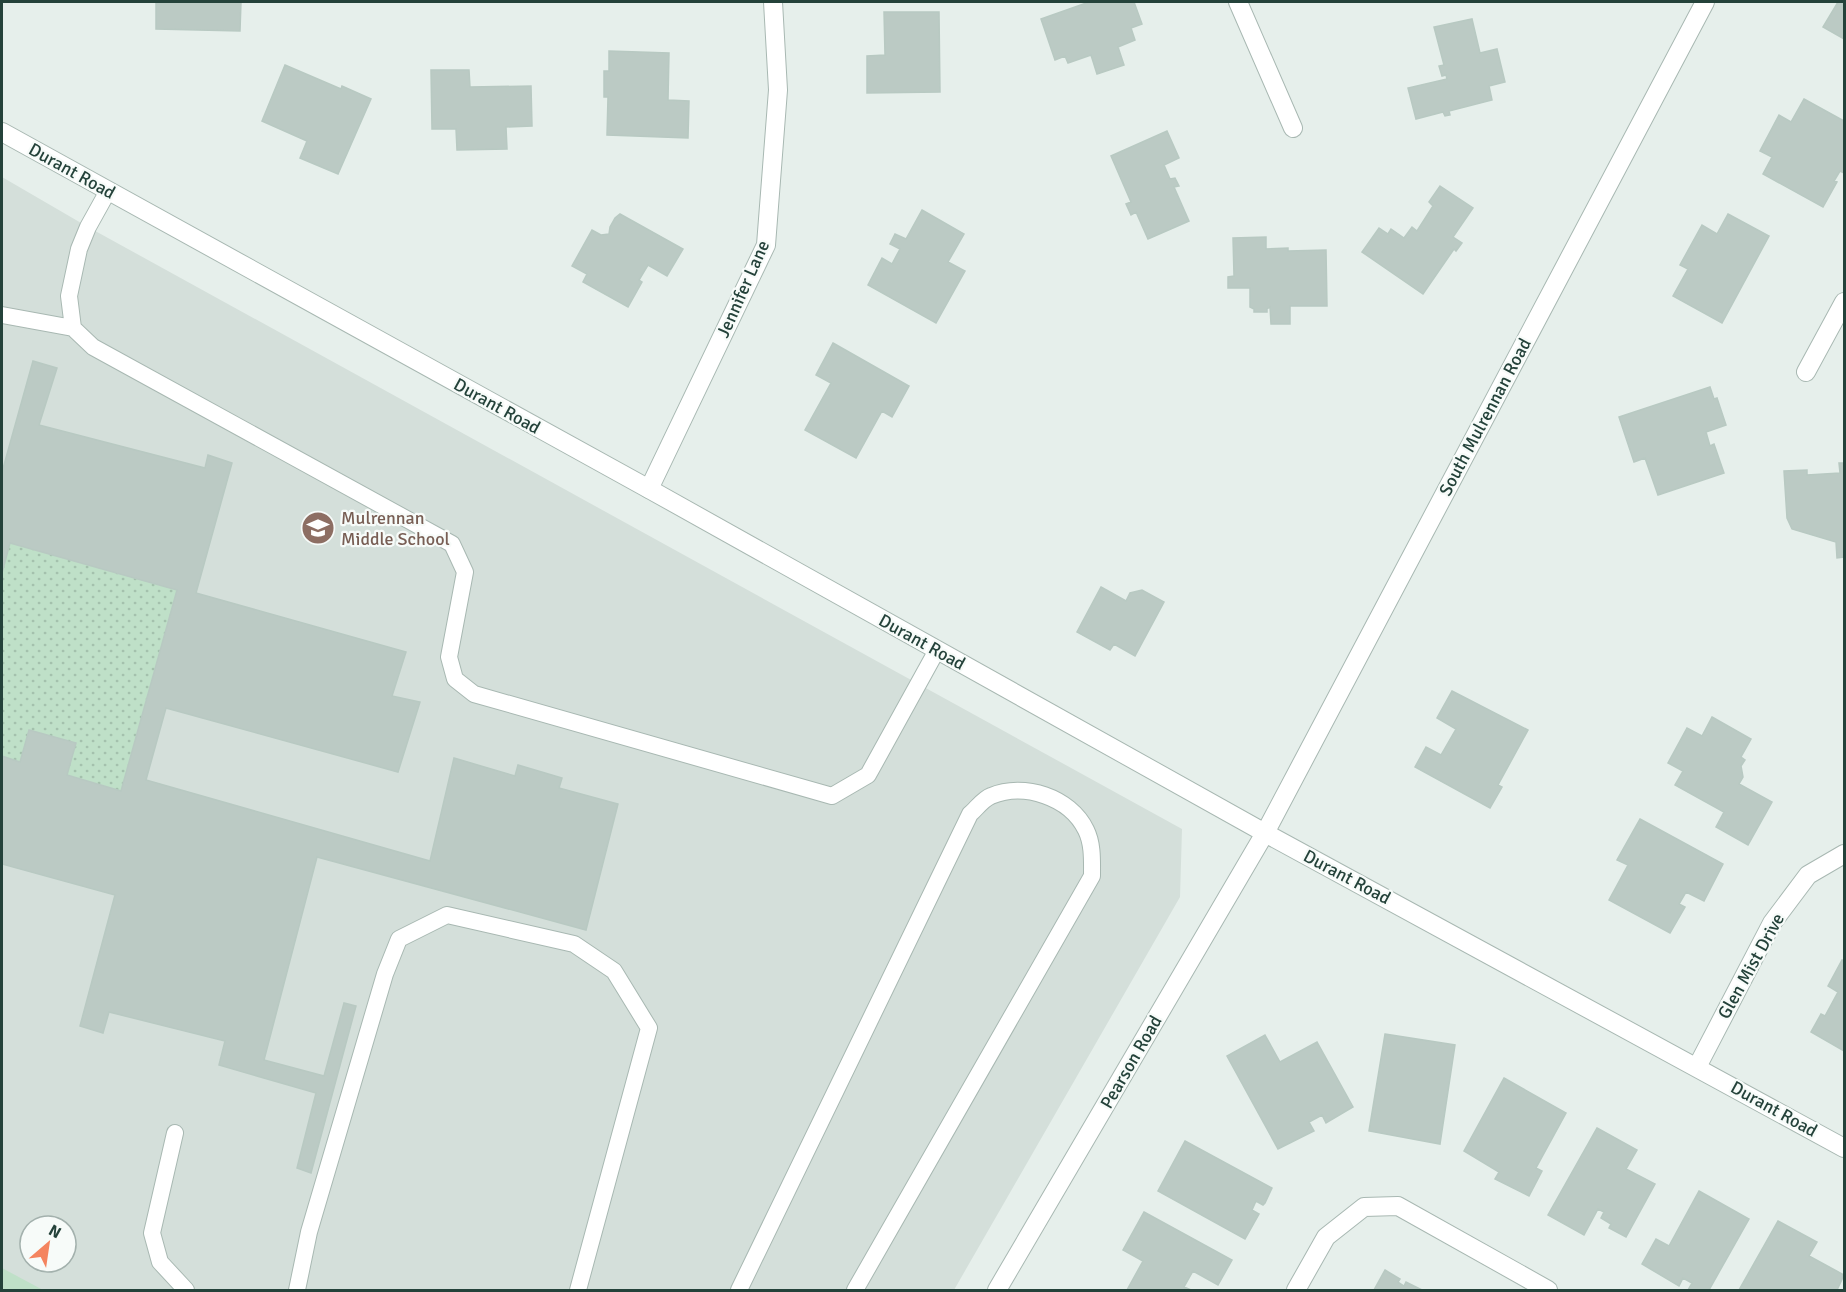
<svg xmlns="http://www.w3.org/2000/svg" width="1846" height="1292" font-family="Signika,sans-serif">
<defs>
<pattern id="park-dots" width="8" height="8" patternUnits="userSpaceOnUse" patternTransform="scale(1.5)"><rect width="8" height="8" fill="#bfe0c8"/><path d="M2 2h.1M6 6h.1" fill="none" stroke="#a4c1ad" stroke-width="1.8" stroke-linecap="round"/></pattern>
</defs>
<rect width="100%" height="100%" fill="#e6efeb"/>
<path fill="#d4dfda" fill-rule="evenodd" d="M 2,177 L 88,227 L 1182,829 L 1180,897 L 954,1290 L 2,1290 ZM 30,1226 L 66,1226 L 66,1262 L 30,1262 Z"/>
<path fill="url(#park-dots)" d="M 10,543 L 177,590 L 121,791 L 67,775 L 75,743 L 29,730 L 20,762 L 2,756 L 2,573 Z"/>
<path fill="#bfe0c8" d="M 2,1268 L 43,1290 L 2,1290 Z"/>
<path fill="#bbcac4" stroke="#b8c9c2" stroke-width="1.5" d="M 156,2 L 241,2 L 240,31 L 156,29 Z
M 1089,2 L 1134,2 L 1142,24 L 1131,28 L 1135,40 L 1118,47 L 1124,65 L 1097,74 L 1091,55 L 1068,63 L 1065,56 L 1055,60 L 1041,19 Z
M 1838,2 L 1844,2 L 1844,39 L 1823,27 Z
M 884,12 L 939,12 L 940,92 L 867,93 L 867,56 L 885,55 Z
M 1472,19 L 1480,53 L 1497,49 L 1505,82 L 1489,86 L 1492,100 L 1449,111 L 1450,115 L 1445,116 L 1443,112 L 1416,119 L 1408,88 L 1447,79 L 1446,75 L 1442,76 L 1439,66 L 1444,65 L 1434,27 Z
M 609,51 L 669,53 L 668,100 L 689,101 L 688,138 L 607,135 L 608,97 L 604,97 L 604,71 L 609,71 Z
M 285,65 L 341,89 L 342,86 L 371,99 L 338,174 L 300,158 L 307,141 L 262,121 Z
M 431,70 L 469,70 L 470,87 L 531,86 L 532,126 L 506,127 L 507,149 L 457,150 L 456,129 L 432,129 Z
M 1804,99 L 1844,121 L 1844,173 L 1840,171 L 1834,181 L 1837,182 L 1823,207 L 1763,174 L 1772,157 L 1760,151 L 1779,115 L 1791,122 Z
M 1167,131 L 1179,158 L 1164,165 L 1170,179 L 1175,178 L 1179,186 L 1174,187 L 1189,221 L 1148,239 L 1136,212 L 1131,215 L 1126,204 L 1131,202 L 1111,156 Z
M 1440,186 L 1473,208 L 1453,237 L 1462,243 L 1456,251 L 1454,249 L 1423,294 L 1362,252 L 1379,228 L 1388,234 L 1391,229 L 1404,238 L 1412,227 L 1417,231 L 1433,206 L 1429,202 Z
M 922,210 L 964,234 L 948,262 L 965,271 L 936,323 L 868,285 L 882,258 L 892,264 L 900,249 L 890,244 L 895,234 L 906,239 Z
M 620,214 L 683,249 L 667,276 L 648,265 L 639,280 L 642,282 L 628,307 L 583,282 L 587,274 L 572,266 L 592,230 L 601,235 L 609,234 L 610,227 L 615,218 Z
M 1728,214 L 1769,236 L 1722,323 L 1673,296 L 1688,269 L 1680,265 L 1702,225 L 1717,234 Z
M 1266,237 L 1266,249 L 1288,248 L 1288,251 L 1326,250 L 1327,306 L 1290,306 L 1290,324 L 1271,324 L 1270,307 L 1267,309 L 1267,312 L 1254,312 L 1254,309 L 1250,307 L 1250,288 L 1228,288 L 1228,277 L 1234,276 L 1233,238 Z
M 833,343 L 909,386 L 892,417 L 882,411 L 856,458 L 805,430 L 831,383 L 816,375 Z
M 33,361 L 57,368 L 39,425 L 205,468 L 208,455 L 232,463 L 196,593 L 406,652 L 392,696 L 420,702 L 398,772 L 166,708 L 146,780 L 430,861 L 454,758 L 515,776 L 518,765 L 562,778 L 559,788 L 618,804 L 586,930 L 317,857 L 264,1060 L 324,1076 L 344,1003 L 356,1006 L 311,1173 L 297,1168 L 316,1093 L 219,1065 L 225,1041 L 109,1012 L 103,1033 L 80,1026 L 115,895 L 2,864 L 2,756 L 20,762 L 29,730 L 76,743 L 67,775 L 121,791 L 177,590 L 10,543 L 2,573 L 2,472 Z
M 1710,387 L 1714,399 L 1717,398 L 1726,425 L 1706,432 L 1710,446 L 1714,444 L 1724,473 L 1658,495 L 1645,458 L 1634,462 L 1619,417 Z
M 1839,463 L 1844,463 L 1844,557 L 1837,558 L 1836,542 L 1792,529 L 1787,518 L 1784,471 L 1807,470 L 1807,475 L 1840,473 Z
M 1101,587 L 1126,601 L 1130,593 L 1142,590 L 1164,602 L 1135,656 L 1114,644 L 1110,650 L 1077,632 Z
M 1452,691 L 1528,730 L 1498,785 L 1502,787 L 1490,808 L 1415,767 L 1426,747 L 1441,755 L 1456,729 L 1437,718 Z
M 1712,717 L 1751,739 L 1741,757 L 1745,760 L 1741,766 L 1743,777 L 1739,784 L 1772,802 L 1748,845 L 1716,827 L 1724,812 L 1675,785 L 1683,771 L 1668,763 L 1687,728 L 1702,736 Z
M 1640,819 L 1723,864 L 1704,901 L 1686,892 L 1679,904 L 1685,907 L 1670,933 L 1609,900 L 1628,865 L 1617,860 Z
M 1842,960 L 1844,961 L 1844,1051 L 1811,1032 L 1821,1014 L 1825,1016 L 1838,992 L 1828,986 Z
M 1385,1034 L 1455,1045 L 1440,1144 L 1369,1131 Z
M 1265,1035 L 1280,1062 L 1317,1042 L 1353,1107 L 1326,1123 L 1322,1115 L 1309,1122 L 1314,1131 L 1278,1149 L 1227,1056 Z
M 1504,1078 L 1566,1113 L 1536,1168 L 1542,1171 L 1529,1196 L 1495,1179 L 1499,1172 L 1464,1151 Z
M 1597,1128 L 1637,1150 L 1626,1169 L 1655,1184 L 1626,1237 L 1609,1228 L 1611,1224 L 1601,1218 L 1604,1212 L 1598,1209 L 1584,1235 L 1548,1215 Z
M 1185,1141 L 1272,1188 L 1265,1203 L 1263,1205 L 1256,1201 L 1252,1210 L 1259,1214 L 1245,1239 L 1158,1191 Z
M 1699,1191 L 1749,1219 L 1709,1290 L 1688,1290 L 1692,1283 L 1683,1278 L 1679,1286 L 1642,1264 L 1656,1239 L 1669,1246 Z
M 1144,1212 L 1232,1260 L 1218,1285 L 1193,1271 L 1184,1287 L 1191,1290 L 1127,1290 L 1143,1261 L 1123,1250 Z
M 1778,1221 L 1817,1242 L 1809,1256 L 1844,1275 L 1837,1290 L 1739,1290 Z
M 1385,1270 L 1400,1279 L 1398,1282 L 1404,1286 L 1406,1282 L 1422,1290 L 1374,1290 Z"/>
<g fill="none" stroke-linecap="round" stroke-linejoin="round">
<defs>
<path id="service" d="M 108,191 L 88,227 L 79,249 L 69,296 L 73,328 L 93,347 L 452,544 L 465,572 L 449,657 L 455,679 L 474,694 L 832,796 L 868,775 L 937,650
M 2,315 L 73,328
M 175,1133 L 152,1233 L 160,1262 L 186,1290
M 297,1290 L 309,1232 L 385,974 L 399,939 L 447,915 L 574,944 L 614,971 L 649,1028 L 578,1290
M 739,1290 L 970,814 C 976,809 983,799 991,796 C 1024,782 1070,797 1086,830 C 1093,844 1092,861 1092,876 L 855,1290"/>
<path id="minor" d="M 1238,2 L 1293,128
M 1806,372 L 1844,302
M 649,489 L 766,245 L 778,90 L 773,2
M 1697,1067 L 1772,923 L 1808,875 L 1844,854
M 1296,1290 L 1326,1237 L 1364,1207 L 1398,1206 L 1548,1290"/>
<path id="tertiary" d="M 2,132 L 649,489 L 1265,833 L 1844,1148
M 997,1290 L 1265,833 L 1705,2"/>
</defs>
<use href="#service" stroke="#a8b8b2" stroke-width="18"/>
<use href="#minor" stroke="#a8b8b2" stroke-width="20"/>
<use href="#tertiary" stroke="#a8b8b2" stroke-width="20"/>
<use href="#service" stroke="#fff" stroke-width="16"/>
<use href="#minor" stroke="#fff" stroke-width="18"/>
<use href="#tertiary" stroke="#fff" stroke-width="18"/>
</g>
<defs>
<symbol id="school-disc" viewBox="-11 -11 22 22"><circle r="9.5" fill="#8d6e63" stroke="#f7fbf9"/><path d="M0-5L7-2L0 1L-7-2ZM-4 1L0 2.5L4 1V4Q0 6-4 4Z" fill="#fff"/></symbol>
</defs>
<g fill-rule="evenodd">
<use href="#school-disc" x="299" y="509" width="38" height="38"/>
</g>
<g text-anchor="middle" stroke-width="4.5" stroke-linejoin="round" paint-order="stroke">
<g font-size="18" fill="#24423a" stroke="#f7fbf9">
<text transform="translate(72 171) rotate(29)" y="6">Durant Road</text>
<text transform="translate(743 289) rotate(-66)" y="6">Jennifer Lane</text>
<text transform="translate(497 406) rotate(29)" y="6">Durant Road</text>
<text transform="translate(1485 417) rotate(-62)" y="6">South Mulrennan Road</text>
<text transform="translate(922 642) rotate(29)" y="6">Durant Road</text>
<text transform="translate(1347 877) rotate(28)" y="6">Durant Road</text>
<text transform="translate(1751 966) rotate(-61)" y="6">Glen Mist Drive</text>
<text transform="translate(1131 1062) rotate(-60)" y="6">Pearson Road</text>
<text transform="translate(1774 1109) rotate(29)" y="6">Durant Road</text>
</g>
<g font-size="18" fill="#785e54" stroke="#f7fbf9" text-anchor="start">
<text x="341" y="524">Mulrennan<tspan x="341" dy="21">Middle School</tspan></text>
</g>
</g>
<rect width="1846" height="1292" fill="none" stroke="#24423a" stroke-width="6"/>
<g transform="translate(48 1244) rotate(29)"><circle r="28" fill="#f7fbf9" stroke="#a3b1ad" stroke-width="1.5"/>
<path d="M0-4.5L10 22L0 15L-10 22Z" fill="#f4845f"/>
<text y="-9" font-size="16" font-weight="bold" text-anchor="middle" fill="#24423a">N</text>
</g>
</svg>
